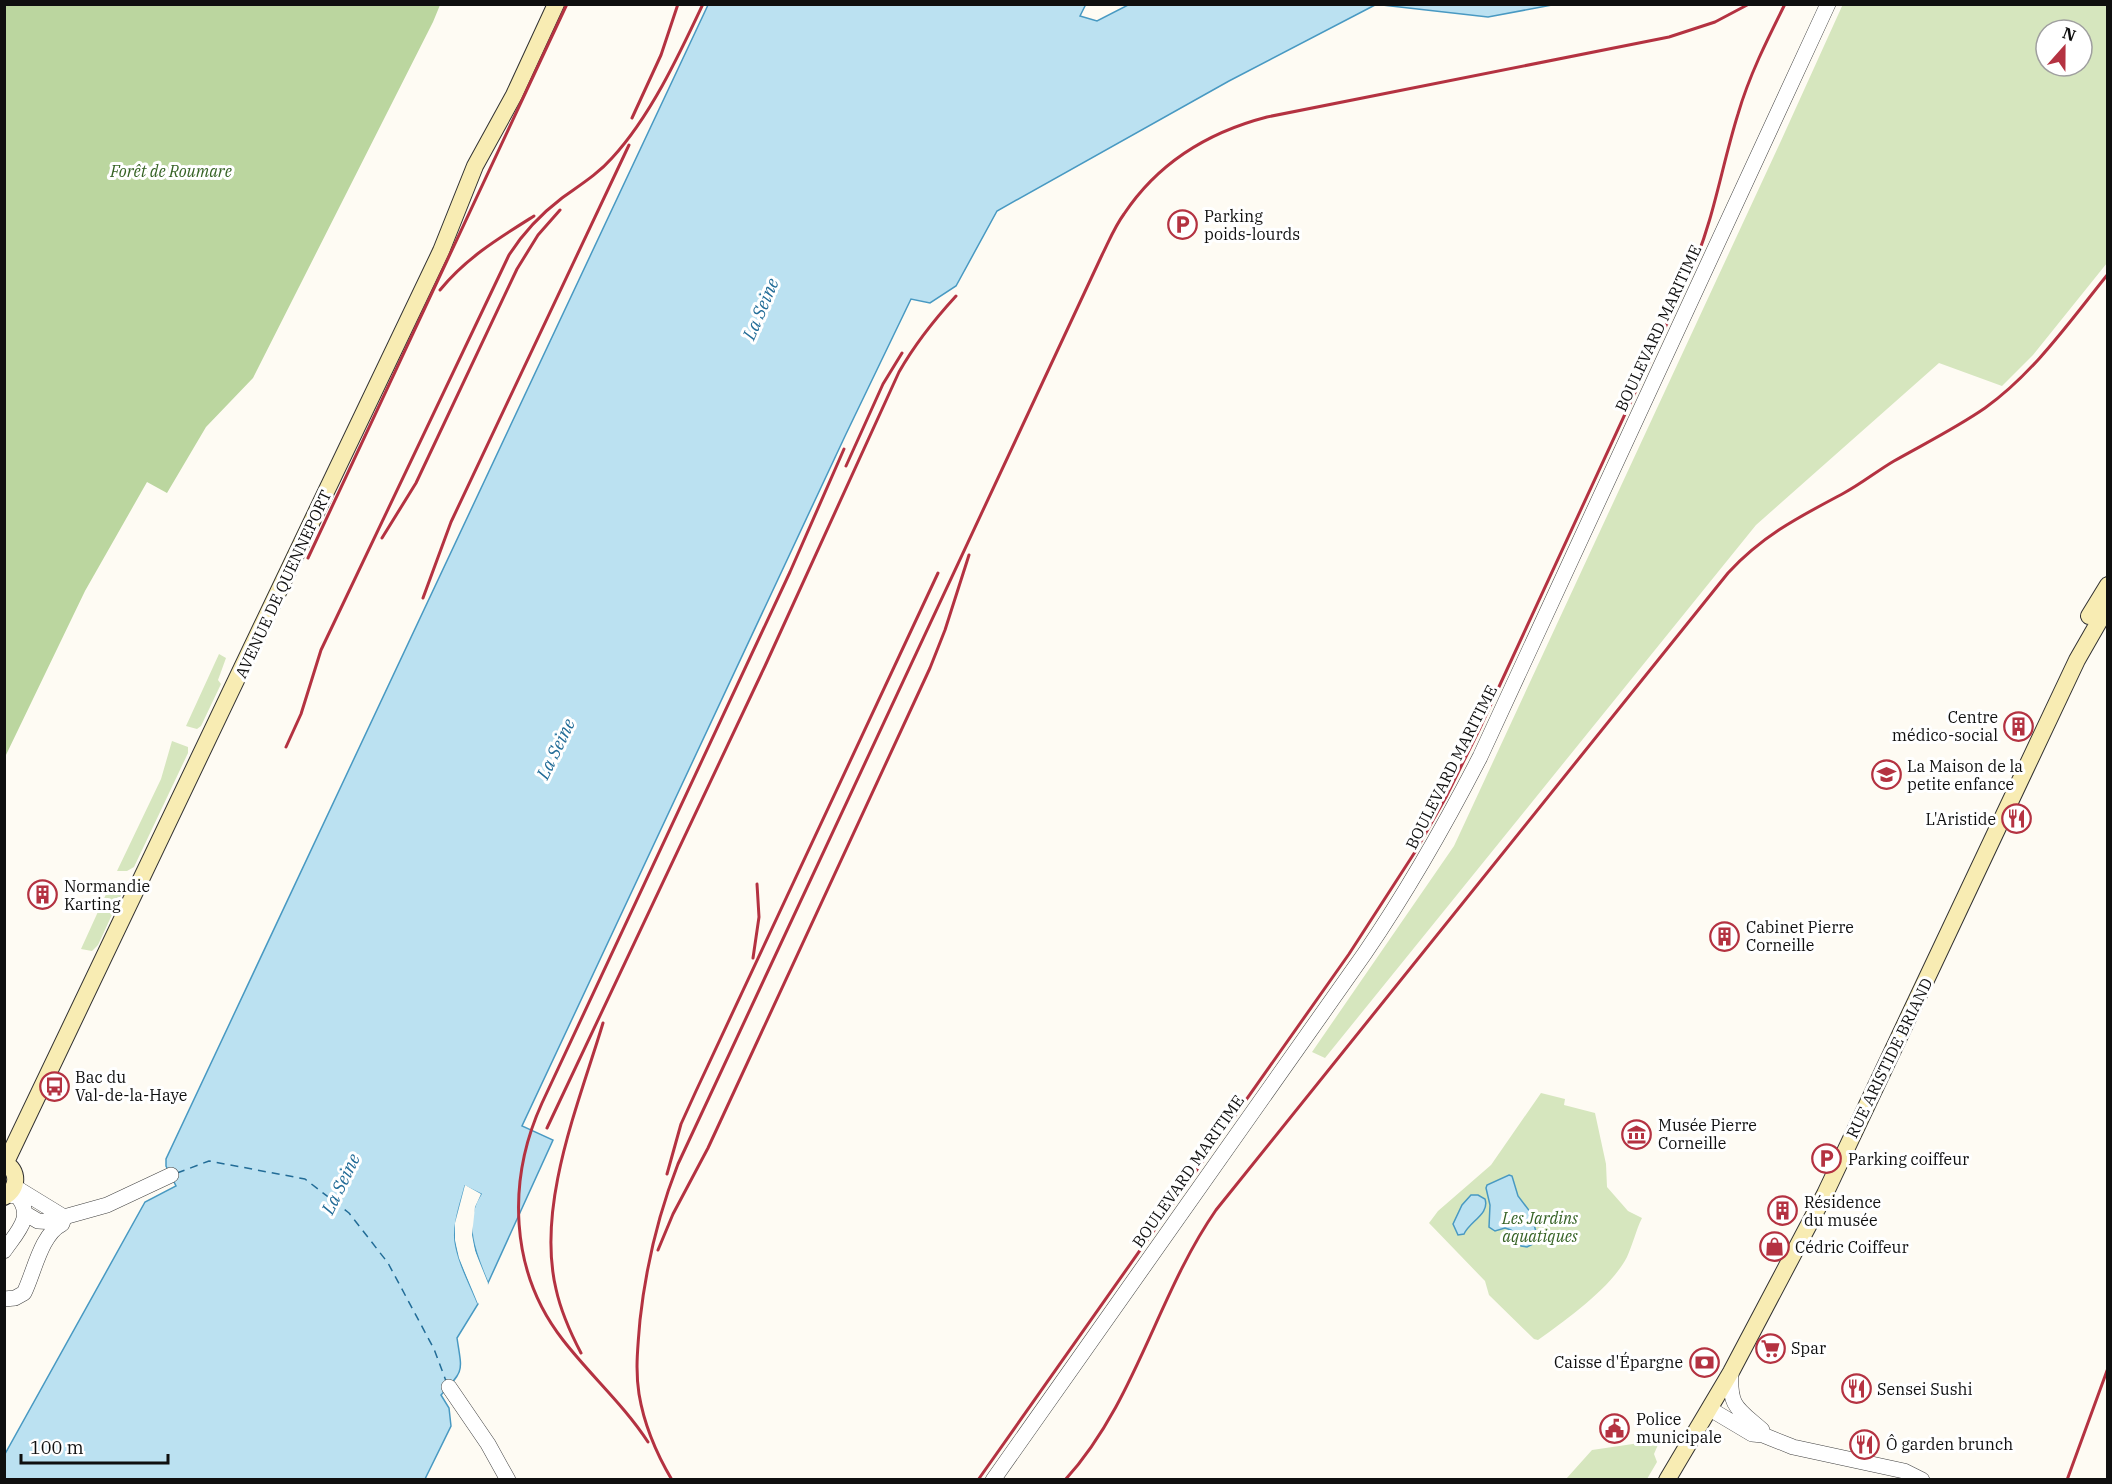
<svg xmlns="http://www.w3.org/2000/svg" width="2112" height="1484" font-family="'IBM Plex Serif',serif">
<rect width="100%" height="100%" fill="#fefbf3"/>
<path fill="#d6e6be" fill-rule="evenodd" d="M 1843,4 L 2107,5 L 2107,263 L 2033,355 L 2002,386 L 1939,363 L 1756,525 L 1325,1058 L 1312,1052 L 1454,846 L 1780,143 ZM 2046,30 L 2082,30 L 2082,66 L 2046,66 Z
M 219,654 L 226,658 L 218,680 L 221,684 L 201,726 L 197,729 L 186,726 Z
M 172,741 L 188,747 L 188,753 L 134,867 L 127,871 L 117,871 L 161,779 Z
M 112,881 L 120,886 L 122,893 L 98,945 L 92,951 L 81,949 Z
M 1541,1093 L 1565,1099 L 1564,1105 L 1595,1113 L 1606,1164 L 1607,1187 L 1628,1211 L 1642,1218 C 1636,1230 1633,1244 1627,1257 C 1611,1288 1566,1320 1538,1340 L 1534,1339 L 1489,1295 L 1485,1281 L 1429,1223 L 1438,1211 L 1491,1165 Z
M 1660,1440 L 1654,1454 L 1657,1462 L 1647,1479 L 1566,1479 L 1592,1450 Z"/>
<path fill="#bbd69f" d="M 5,4 L 440,5 L 433,22 L 253,378 L 206,427 L 167,493 L 147,482 L 85,591 L 5,757 Z"/>
<path fill="#bbe1f1" stroke="#4899c2" stroke-width="1.5" d="M 1086,4 L 1080,16 L 1097,21 L 1128,5 L 1375,5 L 1229,81 L 997,211 L 956,286 L 930,303 L 911,299 L 846,434 L 522,1126 L 553,1140 L 488,1283 C 476,1255 462,1222 481,1194 L 465,1186 C 461,1202 453,1223 455,1241 C 458,1263 470,1284 478,1304 L 457,1338 C 462,1372 465,1369 441,1395 L 449,1408 L 451,1426 L 425,1479 L 5,1480 L 5,1454 L 145,1202 L 176,1186 L 166,1166 L 166,1159 L 708,5 Z
M 1382,5 L 1552,5 L 1488,17 Z
M 1509,1175 L 1512,1176 L 1518,1196 L 1531,1213 L 1536,1232 L 1540,1238 L 1539,1241 L 1527,1247 L 1521,1246 L 1511,1230 L 1505,1228 L 1495,1231 L 1489,1227 L 1490,1205 L 1486,1188 L 1487,1185 Z
M 1471,1195 L 1478,1195 L 1485,1199 C 1490,1214 1470,1221 1464,1234 L 1458,1235 L 1453,1224 L 1462,1205 Z"/>
<path fill="#fefbf3" d="M 465,1185 L 481,1194 L 475,1207 L 472,1235 L 475,1251 L 488,1283 L 487,1286 L 472,1252 L 469,1235 L 472,1207 L 476,1195 L 467,1190 L 458,1223 L 458,1239 L 462,1257 L 480,1300 L 478,1304 L 459,1258 L 455,1240 L 455,1223 Z"/>
<g fill="none" stroke-linecap="round" stroke-linejoin="round">
<path stroke="#226c97" stroke-width="1.5" stroke-dasharray="8 6" stroke-linecap="butt" d="M 177,1173 L 209,1161 L 305,1179 L 349,1213 L 388,1263 L 434,1349 L 446,1381"/>
<defs>
<path id="tertiary" d="M 15,1187 L 64,1217
M 26,1214 L 38,1221 L 55,1222 L 64,1217 L 107,1205 L 171,1175
M 4,1251 C 17,1232 35,1216 17,1196 L 8,1195
M 4,1299 L 15,1298 L 24,1293 C 34,1273 41,1234 62,1224 L 64,1218
M 1731,1372 C 1729,1407 1737,1408 1762,1430 L 1763,1435
M 449,1387 L 488,1444 L 508,1480
M 1710,1409 L 1752,1434 L 1763,1435 L 1793,1447 L 1904,1471 L 1922,1480
M 993,1480 L 1365,953 C 1408,890 1445,825 1480,757 L 1828,4"/>
<path id="secondary" d="M 2089,616 L 2108,585
M 4,1162 C 19,1171 19,1188 4,1197
M 6,1162 L 441,251 L 475,166 L 514,95 L 556,4
M 1667,1480 L 1731,1372 L 1825,1194 L 2077,660 L 2108,606"/>
</defs>
<use href="#tertiary" stroke="#424242" stroke-width="16"/>
<use href="#secondary" stroke="#313131" stroke-width="18"/>
<use href="#tertiary" stroke="#fff" stroke-width="15"/>
<use href="#secondary" stroke="#f8ecb3" stroke-width="16"/>
<path stroke="#b43241" stroke-width="3" d="M 632,118 L 661,55 L 678,4
M 440,290 C 466,258 499,238 534,216
M 846,466 L 883,384 L 902,353
M 382,538 L 416,483 L 517,269 L 538,235 L 560,210
M 308,558 L 567,4
M 423,598 L 451,522 L 629,145
M 286,747 L 301,714 L 321,650 L 509,255 C 523,233 541,214 562,198 C 580,185 598,174 612,158 C 650,117 679,55 703,4
M 753,958 L 759,917 L 757,884
M 547,1128 L 765,666 L 899,372 C 915,344 934,320 956,296
M 667,1174 L 681,1124 L 696,1091 L 938,573
M 658,1250 L 673,1214 L 708,1148 L 930,668 L 945,630 L 969,555
M 581,1353 C 570,1332 561,1312 556,1289 C 536,1205 579,1103 603,1023
M 648,1442 C 624,1405 590,1375 563,1340 C 509,1271 507,1180 542,1103 L 790,572 L 844,449
M 672,1480 C 656,1453 644,1424 639,1394 C 635,1369 638,1345 640,1320 C 646,1266 658,1215 678,1164 L 1102,255 C 1109,241 1115,226 1124,214 C 1158,163 1209,132 1267,117 L 1669,37 L 1715,22 L 1749,4
M 978,1480 L 1349,954 L 1415,852 L 1446,797 L 1479,730 L 1693,267 C 1714,218 1722,165 1738,114 C 1749,76 1767,40 1785,4
M 1065,1480 C 1136,1402 1157,1295 1216,1210 L 1728,573 C 1763,535 1799,517 1844,493 C 1861,484 1877,471 1894,461 C 1924,444 1956,428 1985,408 C 2034,373 2070,321 2108,274
M 2067,1480 L 2108,1368"/>
</g>
<defs>
<symbol id="parking-ring" viewBox="-11 -11 22 22"><circle r="9.5" fill="#fff" stroke="#b43241" stroke-width="1.5"/><path d="M-3.5-5.5H1a3.5 3.5 0 0 1 0 7H-1V5.5H-3.5ZM-1-3.4V-.6H.8a1.4 1.4 0 0 0 0-2.8Z" fill="#b43241"/></symbol>
<symbol id="building-ring" viewBox="-11 -11 22 22"><circle r="9.5" fill="#fff" stroke="#b43241" stroke-width="1.5"/><path d="M-4-6H4V6H1V3H-1V6H-4ZM-2.5-4.3h1.7v1.8h-1.7ZM.8-4.3h1.7v1.8H.8ZM-2.5-1h1.7V.8h-1.7ZM.8-1h1.7V.8H.8Z" fill="#b43241"/></symbol>
<symbol id="school-ring" viewBox="-11 -11 22 22"><circle r="9.5" fill="#fff" stroke="#b43241" stroke-width="1.5"/><path d="M0-5L7-2L0 1L-7-2ZM-4 1L0 2.5L4 1V4Q0 6-4 4Z" fill="#b43241"/></symbol>
<symbol id="restaurant-ring" viewBox="-11 -11 22 22"><circle r="9.5" fill="#fff" stroke="#b43241" stroke-width="1.5"/><path d="M-5-6h1v4h1v-4h1v4h1v-4h1v5L-1.5 .5V6h-2V.5L-5-1ZM5-6V6H3V1.5H1.5Q1.5-4 5-6Z" fill="#b43241"/></symbol>
<symbol id="bus-ring" viewBox="-11 -11 22 22"><circle r="9.5" fill="#fff" stroke="#b43241" stroke-width="1.5"/><path d="M-5-6H5V4H4V6H2V4H-2V6H-4V4H-5ZM-3.5-4V0h7V-4ZM-3.5 1.2v1.5H-2V1.2ZM2 1.2v1.5H3.5V1.2Z" fill="#b43241"/></symbol>
<symbol id="museum-ring" viewBox="-11 -11 22 22"><circle r="9.5" fill="#fff" stroke="#b43241" stroke-width="1.5"/><path d="M0-6L6-3V-2H-6V-3ZM-5-1h2V3h-2ZM-1-1h2V3h-2ZM3-1h2V3H3ZM-6 4H6V6H-6Z" fill="#b43241"/></symbol>
<symbol id="shop-ring" viewBox="-11 -11 22 22"><circle r="9.5" fill="#fff" stroke="#b43241" stroke-width="1.5"/><path d="M-5-2.5h2.3a2.7 3.5 0 0 1 5.4 0H5L5.5 6h-11ZM-1.5-2.5h3a1.5 2.3 0 0 0-3 0Z" fill="#b43241"/></symbol>
<symbol id="supermarket-ring" viewBox="-11 -11 22 22"><circle r="9.5" fill="#fff" stroke="#b43241" stroke-width="1.5"/><path d="M-6-5.5h2.5l.6 2H6L4.5 2H-2.5L-4.4-4H-6ZM-1.5 3.2a1.3 1.3 0 1 0 .1 0ZM3 3.2a1.3 1.3 0 1 0 .1 0Z" fill="#b43241"/></symbol>
<symbol id="bank-ring" viewBox="-11 -11 22 22"><circle r="9.5" fill="#fff" stroke="#b43241" stroke-width="1.5"/><path d="M-6-4H6V4H-6ZM0-2.3a2.3 2.3 0 1 0 0 4.6a2.3 2.3 0 1 0 0-4.6Z" fill="#b43241"/></symbol>
<symbol id="civic-ring" viewBox="-11 -11 22 22"><circle r="9.5" fill="#fff" stroke="#b43241" stroke-width="1.5"/><path d="M-.6-6.5H3V-4.5H.6V-3L4-1V1h2V6H-6V1h2V-1L-.6-3ZM-1.2 2.5V6h2.4V2.5Z" fill="#b43241"/></symbol>
</defs>
<g fill-rule="evenodd">
<use href="#parking-ring" x="1166" y="208" width="33" height="33"/>
<use href="#building-ring" x="2002" y="710" width="33" height="33"/>
<use href="#school-ring" x="1870" y="758" width="33" height="33"/>
<use href="#restaurant-ring" x="2000" y="802" width="33" height="33"/>
<use href="#building-ring" x="26" y="878" width="33" height="33"/>
<use href="#building-ring" x="1708" y="920" width="33" height="33"/>
<use href="#bus-ring" x="38" y="1070" width="33" height="33"/>
<use href="#museum-ring" x="1620" y="1118" width="33" height="33"/>
<use href="#parking-ring" x="1810" y="1142" width="33" height="33"/>
<use href="#building-ring" x="1766" y="1194" width="33" height="33"/>
<use href="#shop-ring" x="1758" y="1230" width="33" height="33"/>
<use href="#supermarket-ring" x="1754" y="1332" width="33" height="33"/>
<use href="#bank-ring" x="1688" y="1346" width="33" height="33"/>
<use href="#restaurant-ring" x="1840" y="1372" width="33" height="33"/>
<use href="#civic-ring" x="1598" y="1412" width="33" height="33"/>
<use href="#restaurant-ring" x="1848" y="1428" width="33" height="33"/>
</g>
<g text-anchor="middle" stroke-width="6" stroke-linejoin="round" paint-order="stroke">
<g font-size="16" font-style="italic" fill="#356224" stroke="#fff">
<text x="171" y="177">Forêt de Roumare</text>
<text x="1540" y="1224">Les Jardins<tspan x="1540" dy="18">aquatiques</tspan></text>
</g>
<g font-size="16" fill="#0f0f0f" stroke="#fff" text-anchor="start">
<text x="1204" y="222">Parking<tspan x="1204" dy="18">poids-lourds</tspan></text>
<text x="1998" y="723" text-anchor="end">Centre<tspan x="1998" dy="18">médico-social</tspan></text>
<text x="1907" y="772">La Maison de la<tspan x="1907" dy="18">petite enfance</tspan></text>
<text x="1996" y="825" text-anchor="end">L'Aristide</text>
<text x="64" y="892">Normandie<tspan x="64" dy="18">Karting</tspan></text>
<text x="1746" y="933">Cabinet Pierre<tspan x="1746" dy="18">Corneille</tspan></text>
<text x="75" y="1083">Bac du<tspan x="75" dy="18">Val-de-la-Haye</tspan></text>
<text x="1658" y="1131">Musée Pierre<tspan x="1658" dy="18">Corneille</tspan></text>
<text x="1848" y="1165">Parking coiffeur</text>
<text x="1804" y="1208">Résidence<tspan x="1804" dy="18">du musée</tspan></text>
<text x="1795" y="1253">Cédric Coiffeur</text>
<text x="1791" y="1354">Spar</text>
<text x="1683" y="1368" text-anchor="end">Caisse d'Épargne</text>
<text x="1877" y="1395">Sensei Sushi</text>
<text x="1636" y="1425">Police<tspan x="1636" dy="18">municipale</tspan></text>
<text x="1886" y="1450">Ô garden brunch</text>
</g>
<g font-size="16" fill="#0f0f0f" stroke="#fff">
<text transform="translate(1658 328) rotate(-65)" y="6">BOULEVARD MARITIME</text>
<text transform="translate(283 584) rotate(-65)" y="6">AVENUE DE QUENNEPORT</text>
<text transform="translate(1451 767) rotate(-63)" y="6">BOULEVARD MARITIME</text>
<text transform="translate(1889 1058) rotate(-64)" y="6">RUE ARISTIDE BRIAND</text>
<text transform="translate(1188 1171) rotate(-55)" y="6">BOULEVARD MARITIME</text>
</g>
<g font-size="18" font-style="italic" fill="#226c97" stroke="#fff">
<text transform="translate(761 309) rotate(-67)" y="6">La Seine</text>
<text transform="translate(556 749) rotate(-64)" y="6">La Seine</text>
<text transform="translate(341 1184) rotate(-64)" y="6">La Seine</text>
</g>
</g>
<rect width="2112" height="1484" fill="none" stroke="#0f0f0f" stroke-width="12"/>
<g transform="translate(2064 48) rotate(21)"><circle r="28" fill="#ffffff" stroke="#9f9f9f" stroke-width="1.5"/>
<path d="M0-4.5L10 22L0 15L-10 22Z" fill="#b43241"/>
<text y="-9" font-size="16" font-weight="bold" text-anchor="middle" fill="#0f0f0f">N</text>
</g>
<path d="M21 1454v9h147v-9" fill="none" stroke="#0f0f0f" stroke-width="3"/>
<text x="30" y="1454" font-size="18" fill="#0f0f0f" stroke="#ffffff" stroke-width="4.5" paint-order="stroke">100 m</text>
</svg>
